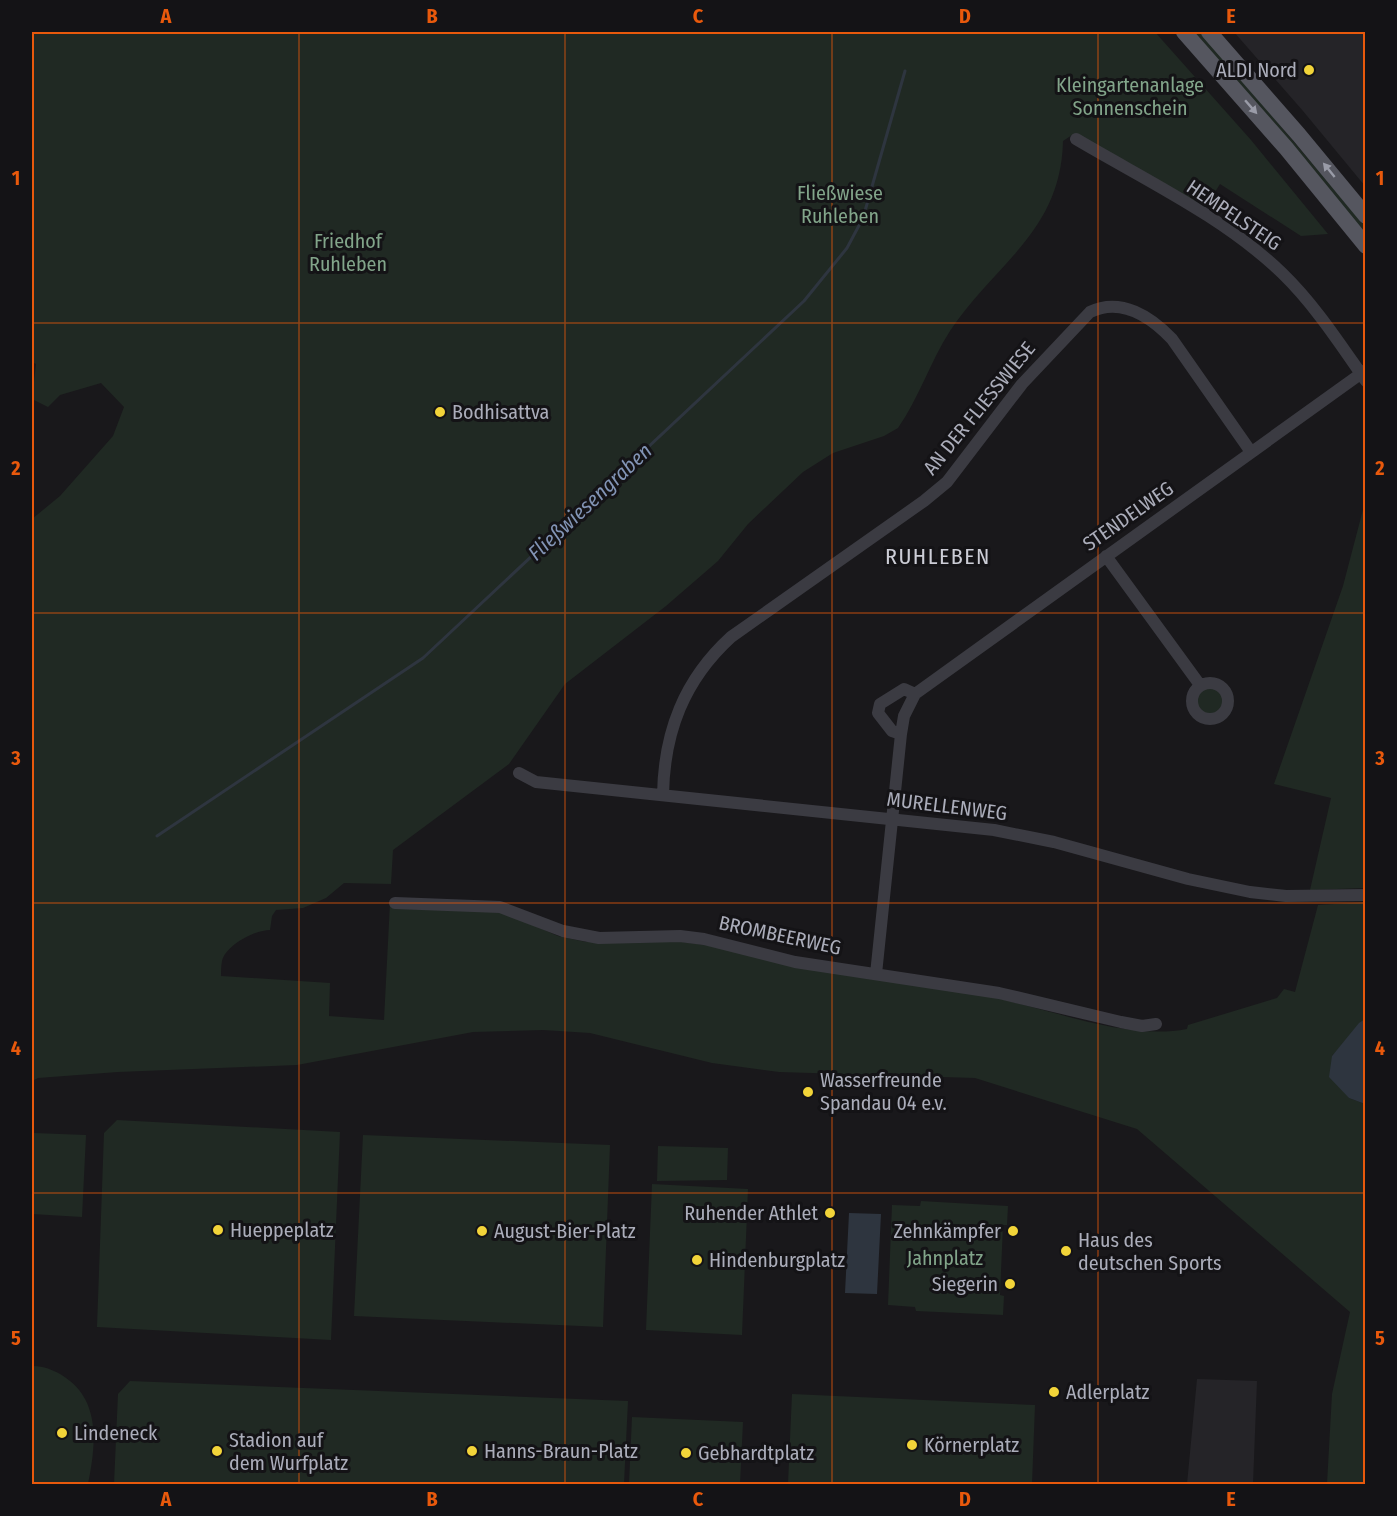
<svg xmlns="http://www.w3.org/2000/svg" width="1397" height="1516" font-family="'Fira Sans Condensed',sans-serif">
<rect width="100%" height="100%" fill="#19181b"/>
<path fill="#252428" d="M 1234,32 L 1365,32 L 1365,186 L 1303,111 Z
M 1197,1379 L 1257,1381 L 1253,1484 L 1187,1484 Z"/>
<path fill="#202923" d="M 32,32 L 1155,32 L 1251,140 L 1328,234 L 1301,236 L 1220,184 L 1202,213 L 1072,135 L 1063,141 C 1061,232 995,263 950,331 C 930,362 919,398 898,428 L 884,436 L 833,453 L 803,472 L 748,524 L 718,561 L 666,606 L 565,684 L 509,764 L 393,850 L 391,884 L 344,883 L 326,898 L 303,908 L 276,910 L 272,916 L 270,930 C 255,930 226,945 222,961 C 221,966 221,972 221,976 L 330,983 L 329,1016 L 384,1020 L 390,903 L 505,913 L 558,936 L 586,942 L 683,942 L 712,946 C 802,962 892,977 982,995 C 1045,1007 1124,1041 1187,1029 L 1188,1025 L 1277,998 L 1284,989 L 1295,992 L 1318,905 L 1365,902 L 1365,1019 L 1332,1056 L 1349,1098 L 1365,1104 L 1365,1484 L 1327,1484 L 1332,1394 L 1350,1312 L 1137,1129 L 975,1078 L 779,1072 L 712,1063 L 590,1033 L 543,1030 L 473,1032 L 297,1065 L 118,1072 L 38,1078 L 32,1081 L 32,519 L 60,496 L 113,436 L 124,407 L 101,383 L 60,395 L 48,407 L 32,399 L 36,364 L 32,362 Z
M 1193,32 L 1201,32 L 1365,226 L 1365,236 Z
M 1365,502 L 1365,888 L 1310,890 L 1331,798 L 1274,784 L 1343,586 Z
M1196 702a14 14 0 1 1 28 0a14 14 0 1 1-28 0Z
M 117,1120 L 340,1132 L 331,1340 L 97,1327 L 104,1133 Z
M 34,1133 L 86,1135 L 82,1217 L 32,1214 Z
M 363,1135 L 610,1145 L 603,1327 L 354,1316 Z
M 658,1146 L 728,1148 L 727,1180 L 657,1181 Z
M 652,1184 L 748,1189 L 742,1335 L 646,1330 Z
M 921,1201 L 1008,1206 L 1007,1225 L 1003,1225 L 1000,1295 L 1004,1296 L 1003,1315 L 916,1311 L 915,1307 L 888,1305 L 892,1205 L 920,1206 Z
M 32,1366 C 46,1366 59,1372 70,1381 C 101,1406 95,1449 88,1484 L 32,1484 Z
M 130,1381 L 628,1401 L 624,1484 L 114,1484 L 118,1394 Z
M 792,1394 L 1035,1405 L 1032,1484 L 788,1484 Z
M 632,1417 L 743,1422 L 740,1484 L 629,1484 Z"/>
<path fill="#2e353f" d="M 1365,1019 L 1366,1019 L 1365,1104 L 1349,1098 L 1329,1077 L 1332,1056 L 1359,1023 Z
M 849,1213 L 881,1214 L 877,1294 L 845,1293 Z"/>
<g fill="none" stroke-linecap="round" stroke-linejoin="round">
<path stroke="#2e353f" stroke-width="3" d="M 157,836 L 423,658 L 804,301 L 847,248 L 863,218 L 905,71"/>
<path stroke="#3b3b42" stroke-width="12" d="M 1076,139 C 1145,180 1224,217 1282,273 C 1315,305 1340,344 1366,381
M 1106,556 L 1200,685
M1192 701a18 18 0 1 1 36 0a18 18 0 1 1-36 0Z
M 901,734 L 892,731 L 878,713 L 880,704 L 904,689 L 915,694
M 519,773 L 536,782 L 994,830 L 1054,842 L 1188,879 L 1250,892 L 1286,896 L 1366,895
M 663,795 C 664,732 684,680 731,637 L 924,501 L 947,482 L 1022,384 L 1090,312 C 1121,297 1151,317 1172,339 L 1251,452
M 395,903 L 500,907 L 563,931 L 599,938 L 680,936 L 704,939 L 795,962 L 999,993 L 1121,1022 L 1142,1026 L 1156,1024
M 876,974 L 901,734 L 904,716 L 915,694 L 1366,370"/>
<path stroke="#55565f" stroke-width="16" d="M 1184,32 L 1286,148 L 1366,246
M 1209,32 L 1299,135 L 1366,216"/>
</g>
<defs><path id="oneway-solid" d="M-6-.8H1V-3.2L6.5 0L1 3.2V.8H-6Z" transform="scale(1.5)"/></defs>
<g fill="#9a9ca8">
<use href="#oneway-solid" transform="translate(1251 107) rotate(49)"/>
<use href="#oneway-solid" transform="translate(1329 170) rotate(-129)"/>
</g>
<path fill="none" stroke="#e8590c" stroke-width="1.5" stroke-opacity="0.55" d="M 299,32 L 299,1484M 565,32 L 565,1484M 832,32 L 832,1484M 1098,32 L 1098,1484M 32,323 L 1366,323M 32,613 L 1366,613M 32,903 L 1366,903M 32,1193 L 1366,1193"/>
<g fill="#f2d439" stroke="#141316" stroke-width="2">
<circle cx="1309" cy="70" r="6"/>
<circle cx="440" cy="412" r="6"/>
<circle cx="808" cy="1092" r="6"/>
<circle cx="830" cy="1213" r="6"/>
<circle cx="218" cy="1230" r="6"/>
<circle cx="482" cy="1231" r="6"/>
<circle cx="1013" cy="1231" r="6"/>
<circle cx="1066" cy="1251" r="6"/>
<circle cx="697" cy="1260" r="6"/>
<circle cx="1010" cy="1284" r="6"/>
<circle cx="1054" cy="1392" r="6"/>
<circle cx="62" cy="1433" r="6"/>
<circle cx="912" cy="1445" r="6"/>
<circle cx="217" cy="1451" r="6"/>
<circle cx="472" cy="1451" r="6"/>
<circle cx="686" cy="1453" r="6"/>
</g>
<g text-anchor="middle" stroke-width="6" stroke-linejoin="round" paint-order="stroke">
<g font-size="20" fill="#abadba" stroke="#141316" text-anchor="start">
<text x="1297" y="77" text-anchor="end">ALDI Nord</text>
<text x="452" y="419">Bodhisattva</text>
<text x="820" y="1087">Wasserfreunde<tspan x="820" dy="23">Spandau 04 e.v.</tspan></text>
<text x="818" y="1220" text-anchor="end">Ruhender Athlet</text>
<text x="230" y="1237">Hueppeplatz</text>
<text x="494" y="1238">August-Bier-Platz</text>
<text x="1001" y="1238" text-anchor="end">Zehnkämpfer</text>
<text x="1078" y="1247">Haus des<tspan x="1078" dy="23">deutschen Sports</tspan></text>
<text x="709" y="1267">Hindenburgplatz</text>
<text x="998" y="1291" text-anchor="end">Siegerin</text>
<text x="1066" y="1399">Adlerplatz</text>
<text x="74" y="1440">Lindeneck</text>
<text x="229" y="1447">Stadion auf<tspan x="229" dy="23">dem Wurfplatz</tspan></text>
<text x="924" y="1452">Körnerplatz</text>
<text x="484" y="1458">Hanns-Braun-Platz</text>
<text x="698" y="1460">Gebhardtplatz</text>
</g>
<g font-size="20" fill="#82a58a" stroke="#141316">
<text x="1130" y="92">Kleingartenanlage<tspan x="1130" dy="23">Sonnenschein</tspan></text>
<text x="840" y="200">Fließwiese<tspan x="840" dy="23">Ruhleben</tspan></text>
<text x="348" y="248">Friedhof<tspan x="348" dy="23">Ruhleben</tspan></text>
<text x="945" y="1265">Jahnplatz</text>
</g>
<g font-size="20" fill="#abadba" stroke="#141316">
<text transform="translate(1234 215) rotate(34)" y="7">HEMPELSTEIG</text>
<text transform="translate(979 408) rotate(-51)" y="7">AN DER FLIESSWIESE</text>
<text transform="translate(1128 516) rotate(-35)" y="7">STENDELWEG</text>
<text transform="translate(947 806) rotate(7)" y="7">MURELLENWEG</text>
<text transform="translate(780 935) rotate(12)" y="7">BROMBEERWEG</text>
</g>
<g font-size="21" font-style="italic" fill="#8294b5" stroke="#141316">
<text transform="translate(590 502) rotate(-43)" y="7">Fließwiesengraben</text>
</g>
<g font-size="22" letter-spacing="1.5" fill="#cccdd6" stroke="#141316">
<text x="938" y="564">RUHLEBEN</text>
</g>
</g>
<rect width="1397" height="1516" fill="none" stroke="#141316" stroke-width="66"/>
<rect x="33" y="33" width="1331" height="1450" fill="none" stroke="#e8590c" stroke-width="2"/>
<g font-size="20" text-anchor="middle" font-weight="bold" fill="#e8590c">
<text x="166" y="23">A</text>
<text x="432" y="23">B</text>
<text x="698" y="23">C</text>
<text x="965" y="23">D</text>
<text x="1231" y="23">E</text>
<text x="16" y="185">1</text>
<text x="1380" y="185">1</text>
<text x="16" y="475">2</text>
<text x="1380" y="475">2</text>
<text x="16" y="765">3</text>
<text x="1380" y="765">3</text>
<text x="16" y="1055">4</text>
<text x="1380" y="1055">4</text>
<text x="16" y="1345">5</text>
<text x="1380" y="1345">5</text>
<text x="166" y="1506">A</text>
<text x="432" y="1506">B</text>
<text x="698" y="1506">C</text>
<text x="965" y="1506">D</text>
<text x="1231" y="1506">E</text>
</g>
</svg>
